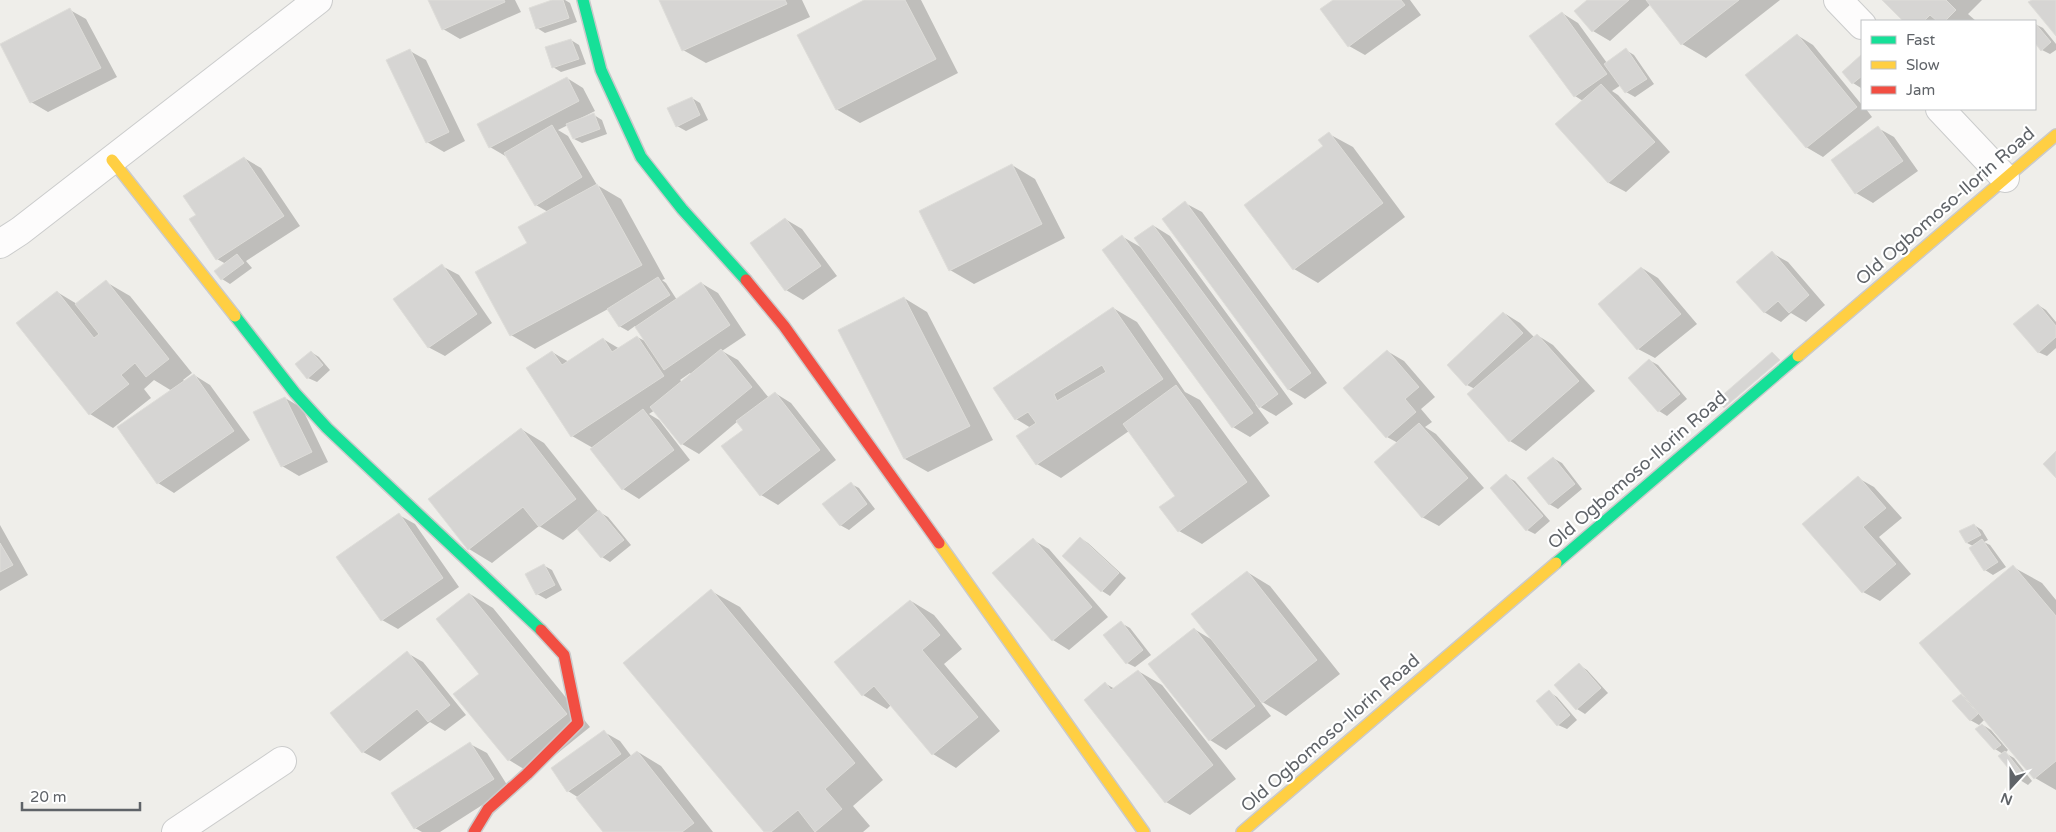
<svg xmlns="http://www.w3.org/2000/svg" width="2056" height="832" font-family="'Varela Round',sans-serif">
<rect width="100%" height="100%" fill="#efeeea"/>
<path fill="#0003" fill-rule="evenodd" d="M 429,0 L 515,0 L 521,12 L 460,39 L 443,29 Z
M 556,0 L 565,0 L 570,3 L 577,22 L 545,33 L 537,28 Z
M 660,0 L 802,0 L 810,17 L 706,63 L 683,50 Z
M 867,0 L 921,0 L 958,73 L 860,123 L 836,109 Z
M 1335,0 L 1410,0 L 1421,15 L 1365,55 L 1349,46 Z
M 1589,0 L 1780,0 L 1706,58 L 1682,44 L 1651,4 L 1610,41 L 1593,31 Z
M 1884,0 L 1982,0 L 1968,14 L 1976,21 L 1905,21 Z
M 70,10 L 86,19 L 117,77 L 48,112 L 31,102 L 2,44 Z
M 1562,13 L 1578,23 L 1607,63 L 1626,50 L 1634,55 L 1654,84 L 1635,97 L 1626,92 L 1621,85 L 1612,91 L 1618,95 L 1670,152 L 1626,192 L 1609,183 L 1557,124 L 1583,101 L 1575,96 Z
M 2035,24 L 2043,28 L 2056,44 L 2056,50 L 2050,54 L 2042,50 L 2035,41 Z
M 1797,35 L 1813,45 L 1862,105 L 1862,109 L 1866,109 L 1872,117 L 1823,157 L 1806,147 Z
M 571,40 L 579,45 L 586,64 L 561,72 L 553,67 Z
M 410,51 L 426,60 L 465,141 L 444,152 L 427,142 Z
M 1861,57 L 1862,57 L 1861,88 L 1853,83 L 1844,72 Z
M 567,78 L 583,88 L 595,111 L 581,118 L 582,119 L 594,115 L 602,120 L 607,134 L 582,143 L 574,139 L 568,125 L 558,130 L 568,136 L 597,185 L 621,199 L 665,279 L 662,280 L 666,283 L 677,300 L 701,283 L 718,293 L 746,335 L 722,351 L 738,360 L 769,398 L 775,393 L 791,403 L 836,460 L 778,505 L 761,495 L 745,430 L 738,421 L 699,454 L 682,444 L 655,410 L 649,414 L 659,420 L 690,460 L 639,499 L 623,489 L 593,448 L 572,436 L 552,352 L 569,362 L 603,339 L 620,349 L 637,337 L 647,342 L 635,326 L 628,331 L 619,326 L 608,309 L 535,349 L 511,335 L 529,244 L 548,212 L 536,205 L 507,157 L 490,147 ZM 690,373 L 692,375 L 682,382 L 680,380 Z
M 692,98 L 700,103 L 708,120 L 686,131 L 677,126 L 669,109 Z
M 1878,128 L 1894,137 L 1918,171 L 1873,203 L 1856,193 Z
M 1329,134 L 1353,147 L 1405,217 L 1318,283 L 1294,269 L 1246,205 L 1325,147 Z
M 244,158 L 261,168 L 300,226 L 246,261 L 252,268 L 230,284 L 222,279 L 226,264 L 217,259 L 191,219 L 197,215 Z
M 1012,165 L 1035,179 L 1065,238 L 974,284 L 950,270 Z
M 1185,203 L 1202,212 L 1327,383 L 1305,399 L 1288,389 Z
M 785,219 L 802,229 L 837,276 L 803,300 L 786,290 L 752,243 Z
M 1154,226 L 1170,236 L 1293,404 L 1276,416 L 1255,404 L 1269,423 L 1250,437 L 1233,427 L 1123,237 L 1144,249 Z
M 1772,253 L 1788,262 L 1825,305 L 1806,322 L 1791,313 L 1781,322 L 1764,312 Z
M 442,266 L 459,275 L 492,323 L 445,356 L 428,347 Z
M 1642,268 L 1658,278 L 1697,324 L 1655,358 L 1638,349 Z
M 106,282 L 130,296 L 192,373 L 183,380 L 185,382 L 194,375 L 210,385 L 250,440 L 174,493 L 158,483 L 172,391 L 154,380 L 144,389 L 151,398 L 113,428 L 90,414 L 57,292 L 77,304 Z
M 904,298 L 927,312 L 993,440 L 928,472 L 905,459 Z
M 2038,305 L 2046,310 L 2056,322 L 2056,348 L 2047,356 L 2038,352 Z
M 1113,308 L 1137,322 L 1185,392 L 1200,400 L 1270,496 L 1202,544 L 1179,531 L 1177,496 L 1129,431 L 1061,478 L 1037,464 L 1031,428 L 1016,419 Z
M 1504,313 L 1520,323 L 1534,337 L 1537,335 L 1553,345 L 1595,391 L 1526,451 L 1510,441 L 1475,389 L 1467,385 Z
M 1387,351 L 1404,361 L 1435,397 L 1421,409 L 1432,422 L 1425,427 L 1436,434 L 1484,488 L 1439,526 L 1422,517 L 1398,443 L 1387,437 Z
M 311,352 L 319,357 L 330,370 L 317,382 L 308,378 Z
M 1649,360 L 1658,365 L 1687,399 L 1667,416 L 1659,411 L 1630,378 Z
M 285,398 L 302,408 L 328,462 L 299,476 L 282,466 Z
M 521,429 L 544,443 L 599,512 L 608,517 L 631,545 L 610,562 L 602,557 L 578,528 L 563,540 L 539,526 L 492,563 L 469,549 Z
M 1553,458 L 1562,463 L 1582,489 L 1558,509 L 1549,504 Z
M 1506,476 L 1515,481 L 1550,521 L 1535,534 L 1527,530 Z
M 1858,478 L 1874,487 L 1902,518 L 1879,537 L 1911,574 L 1880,601 L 1863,592 Z
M 851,484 L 859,488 L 875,509 L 849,530 L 840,525 Z
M 399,515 L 415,524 L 459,587 L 398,629 L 382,620 Z
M 0,525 L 28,575 L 0,591 Z
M 1974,525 L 1982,530 L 1988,540 L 1984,542 L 1990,545 L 2006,567 L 1993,575 L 1985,570 L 1971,548 L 1973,546 L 1967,543 Z
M 1080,538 L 1088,543 L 1126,578 L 1110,596 L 1102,591 L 1064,555 Z
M 1033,540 L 1049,549 L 1108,617 L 1069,650 L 1053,640 Z
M 543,565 L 552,570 L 562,590 L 546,599 L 537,594 L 527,574 Z
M 2013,567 L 2042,583 L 2056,600 L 2056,790 L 2035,778 L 1985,719 L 1979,725 L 1970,720 L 1961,695 L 1969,700 Z
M 1247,572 L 1270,586 L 1340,674 L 1286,716 L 1259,700 L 1271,716 L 1226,750 L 1210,740 L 1150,664 L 1194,629 L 1214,641 Z
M 711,591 L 740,607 L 883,780 L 853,806 L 870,826 L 863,832 L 766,832 Z
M 470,594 L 493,608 L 590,727 L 532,774 L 509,760 L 481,674 Z
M 911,601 L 934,615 L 962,649 L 944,664 L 1000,731 L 956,768 L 933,754 L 891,705 L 887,709 L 863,695 L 836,663 Z
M 1121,623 L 1130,628 L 1151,655 L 1135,667 L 1127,663 Z
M 407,653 L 423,662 L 466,715 L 445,731 L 430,722 L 380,761 L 363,752 Z
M 1579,665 L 1587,670 L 1608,693 L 1585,714 L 1577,709 Z
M 1138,671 L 1162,685 L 1236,779 L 1190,815 L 1166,802 L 1106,684 L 1115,689 Z
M 1549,692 L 1557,697 L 1577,720 L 1567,729 L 1558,725 Z
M 1983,725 L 1991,730 L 2008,750 L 2005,753 L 2014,758 L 2032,781 L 2028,785 L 2020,780 L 2003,754 L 1995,749 Z
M 604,732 L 620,741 L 632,757 L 638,752 L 661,766 L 713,832 L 604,832 L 579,798 L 568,791 L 552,768 Z
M 470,744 L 487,753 L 509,788 L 440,832 L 422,832 L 415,828 Z"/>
<path fill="#d6d5d3" stroke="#deddd9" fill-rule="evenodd" d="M 428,0 L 504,0 L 505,2 L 442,30 Z
M 552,0 L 563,0 L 569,18 L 536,29 L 529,8 Z
M 659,0 L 785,0 L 787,4 L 682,51 Z
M 864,0 L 905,0 L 936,59 L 836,110 L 797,35 Z
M 1333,0 L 1401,0 L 1405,5 L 1348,47 L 1320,9 Z
M 1587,0 L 1629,0 L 1592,32 L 1574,11 Z
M 1646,0 L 1739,0 L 1681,45 Z
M 1882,0 L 1946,0 L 1956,10 L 1945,21 L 1937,21 L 1930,15 L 1924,21 L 1903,21 Z
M 2032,0 L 2056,0 L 2056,36 L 2028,2 Z
M 70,8 L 101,68 L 30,103 L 0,44 Z
M 1562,12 L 1607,74 L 1574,97 L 1529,36 Z
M 2035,23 L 2051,42 L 2041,51 L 2035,43 Z
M 1797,34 L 1857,107 L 1806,148 L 1745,75 Z
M 571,39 L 579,59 L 552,68 L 545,47 Z
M 1626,48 L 1647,79 L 1625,93 L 1604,64 Z
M 410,49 L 449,132 L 426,143 L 386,60 Z
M 1861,55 L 1862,76 L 1852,84 L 1842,72 Z
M 567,77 L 579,101 L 489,148 L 477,124 Z
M 1601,84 L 1655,142 L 1608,183 L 1555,124 Z
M 692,97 L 700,115 L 676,127 L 667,108 Z
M 594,113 L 600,129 L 573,139 L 566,124 Z
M 552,125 L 582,177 L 535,206 L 504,153 Z
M 1878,126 L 1903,161 L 1855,194 L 1831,160 Z
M 1329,132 L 1383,203 L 1293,270 L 1244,205 L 1323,146 L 1318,140 Z
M 244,157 L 284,216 L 216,260 L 189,219 L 196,215 L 183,196 Z
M 1012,164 L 1042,224 L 949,271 L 919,211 Z
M 597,184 L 642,265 L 510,336 L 475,272 L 527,243 L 518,227 Z
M 1185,201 L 1311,373 L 1288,390 L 1162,219 Z
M 785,218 L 821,266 L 785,291 L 750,243 Z
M 1153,225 L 1278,394 L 1259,408 L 1134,238 Z
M 1122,235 L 1253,413 L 1232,428 L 1102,250 Z
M 1772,251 L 1809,295 L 1789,313 L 1778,301 L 1764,313 L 1736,282 Z
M 237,254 L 244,263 L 221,280 L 214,271 Z
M 442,264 L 477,314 L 428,348 L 393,299 Z
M 1641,267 L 1681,314 L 1637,350 L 1598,304 Z
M 658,277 L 670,295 L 619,327 L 607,309 Z
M 106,280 L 169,359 L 146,377 L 135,363 L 121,375 L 129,384 L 89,415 L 16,323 L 57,291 L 94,338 L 99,334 L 75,304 Z
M 701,282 L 730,325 L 664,370 L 635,327 Z
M 904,297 L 970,426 L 904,459 L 838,330 Z
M 2038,304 L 2056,326 L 2056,337 L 2038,353 L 2013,324 Z
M 1113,307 L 1163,379 L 1036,465 L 1016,436 L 1036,423 L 1028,412 L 1015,420 L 993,388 ZM 1102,365 L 1106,372 L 1057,401 L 1054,394 Z
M 1503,312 L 1523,333 L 1466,386 L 1447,365 Z
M 1537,334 L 1579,381 L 1509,442 L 1467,394 Z
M 637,336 L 664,376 L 571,437 L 526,368 L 552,351 L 562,365 L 603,338 L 612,352 Z
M 721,349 L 752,387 L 681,445 L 650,407 Z
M 1387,350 L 1419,387 L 1405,399 L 1416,412 L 1386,438 L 1343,388 Z
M 311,351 L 323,365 L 307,379 L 295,364 Z
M 1772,352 L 1780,360 L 1724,408 L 1717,400 Z
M 1649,359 L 1680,394 L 1658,412 L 1628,378 Z
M 194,374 L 234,431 L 157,484 L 117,427 Z
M 1176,385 L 1247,482 L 1178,532 L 1159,507 L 1175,496 L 1123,424 Z
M 775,392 L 820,450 L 760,496 L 721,446 L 743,430 L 736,421 Z
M 285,397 L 312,452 L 281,467 L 253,412 Z
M 643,409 L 674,450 L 622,490 L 590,449 Z
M 1419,423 L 1468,478 L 1422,518 L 1374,462 Z
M 521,428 L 576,499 L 539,527 L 523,507 L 468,550 L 428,499 Z
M 2056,451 L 2056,478 L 2043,464 Z
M 1553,457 L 1575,484 L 1549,505 L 1527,478 Z
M 1506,474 L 1543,516 L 1526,531 L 1490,488 Z
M 1858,476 L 1886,508 L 1863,527 L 1896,564 L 1862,593 L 1802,524 Z
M 851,482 L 867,504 L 840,526 L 822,504 Z
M 599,510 L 624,540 L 601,558 L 577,529 Z
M 399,513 L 443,578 L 381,621 L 336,557 Z
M 1974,524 L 1981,535 L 1966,543 L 1959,531 Z
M 1080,537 L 1119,573 L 1101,592 L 1062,556 Z
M 1033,538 L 1092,607 L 1052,641 L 992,573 Z
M 1982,539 L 1998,562 L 1984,571 L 1969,548 Z
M 0,543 L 13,565 L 0,572 Z
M 544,564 L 555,585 L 536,595 L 525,574 Z
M 2013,565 L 2056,616 L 2056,761 L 2034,779 L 1919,643 Z
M 1247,571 L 1317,660 L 1262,703 L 1191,614 Z
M 711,589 L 855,763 L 825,789 L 842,809 L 815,832 L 798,810 L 771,832 L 764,832 L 623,663 Z
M 469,593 L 567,714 L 508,761 L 453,694 L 479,674 L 436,619 Z
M 910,600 L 940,635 L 922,650 L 978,717 L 932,755 L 874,686 L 862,696 L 834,662 Z
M 1121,621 L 1143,650 L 1126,664 L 1103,635 Z
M 1194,628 L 1255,706 L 1209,741 L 1148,664 Z
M 407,651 L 450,705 L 428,722 L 417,709 L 362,753 L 330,713 Z
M 1579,663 L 1601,688 L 1576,710 L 1554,685 Z
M 1138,670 L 1213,765 L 1165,803 L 1084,700 L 1105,682 L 1111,690 Z
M 1549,690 L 1570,715 L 1557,726 L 1536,701 Z
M 1961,694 L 1978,714 L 1970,721 L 1952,701 Z
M 1982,724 L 2001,745 L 1994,750 L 1975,729 Z
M 604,730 L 621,754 L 567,792 L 551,768 Z
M 470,742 L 494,779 L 414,829 L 391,793 Z
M 637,751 L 694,823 L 682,832 L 603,832 L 576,798 Z
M 2005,751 L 2025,776 L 2019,781 L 1998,756 Z"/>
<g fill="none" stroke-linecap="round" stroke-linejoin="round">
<defs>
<path id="street" d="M 1838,0 L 1862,25
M 1940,109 L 2005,178
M 0,244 L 20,231 L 318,0
M 176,832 L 282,761"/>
<path id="fast" d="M 583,0 L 601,70 L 641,157 L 682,209 L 746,280
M 235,316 L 295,393 L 327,428 L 541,630
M 1556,563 L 1798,356"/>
<path id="slow" d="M 112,160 L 235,316
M 1798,356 L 2056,135
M 939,543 L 1144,832
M 1242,832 L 1556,563"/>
<path id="jam" d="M 746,280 L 784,326 L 939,543
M 474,832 L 488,809 L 527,774 L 578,723 L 564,655 L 541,630"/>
</defs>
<use href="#street" stroke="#cbcccc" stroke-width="30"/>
<use href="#fast" stroke="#cacacb" stroke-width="14"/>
<use href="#slow" stroke="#cacacb" stroke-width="14"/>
<use href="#jam" stroke="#cacacb" stroke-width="14"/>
<use href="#street" stroke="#fdfcfc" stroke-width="28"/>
<use href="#fast" stroke="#16e098" stroke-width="11"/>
<use href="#slow" stroke="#ffcf43" stroke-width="11"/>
<use href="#jam" stroke="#f24e42" stroke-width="11"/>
</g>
<g text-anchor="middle" stroke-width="4.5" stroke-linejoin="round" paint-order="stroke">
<g font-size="18" fill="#5f6368" stroke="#fff">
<text transform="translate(1945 206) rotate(-41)" y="6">Old Ogbomoso-Ilorin Road</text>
<text transform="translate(1637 470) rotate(-41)" y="6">Old Ogbomoso-Ilorin Road</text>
<text transform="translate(1330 733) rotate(-41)" y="6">Old Ogbomoso-Ilorin Road</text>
</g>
</g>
<rect x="1861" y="20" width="175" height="90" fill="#ffffff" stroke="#bfc1c3"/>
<rect x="1871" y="36" width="25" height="8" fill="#16e098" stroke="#bfc1c3"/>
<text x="1906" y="45" font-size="15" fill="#5f6368">Fast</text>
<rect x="1871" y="61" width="25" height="8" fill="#ffcf43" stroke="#bfc1c3"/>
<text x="1906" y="70" font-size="15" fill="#5f6368">Slow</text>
<rect x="1871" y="86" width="25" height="8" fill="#f24e42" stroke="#bfc1c3"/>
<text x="1906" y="95" font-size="15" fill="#5f6368">Jam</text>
<g transform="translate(2011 787) rotate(201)" stroke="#ffffff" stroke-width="4" paint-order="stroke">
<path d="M0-4L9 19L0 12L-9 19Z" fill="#5f6368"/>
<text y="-8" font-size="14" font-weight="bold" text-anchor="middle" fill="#5f6368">N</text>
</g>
<path d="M22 802v8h118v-8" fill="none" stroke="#5f6368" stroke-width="2.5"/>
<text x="30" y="802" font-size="15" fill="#5f6368" stroke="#ffffff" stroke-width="4" paint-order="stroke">20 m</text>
</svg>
